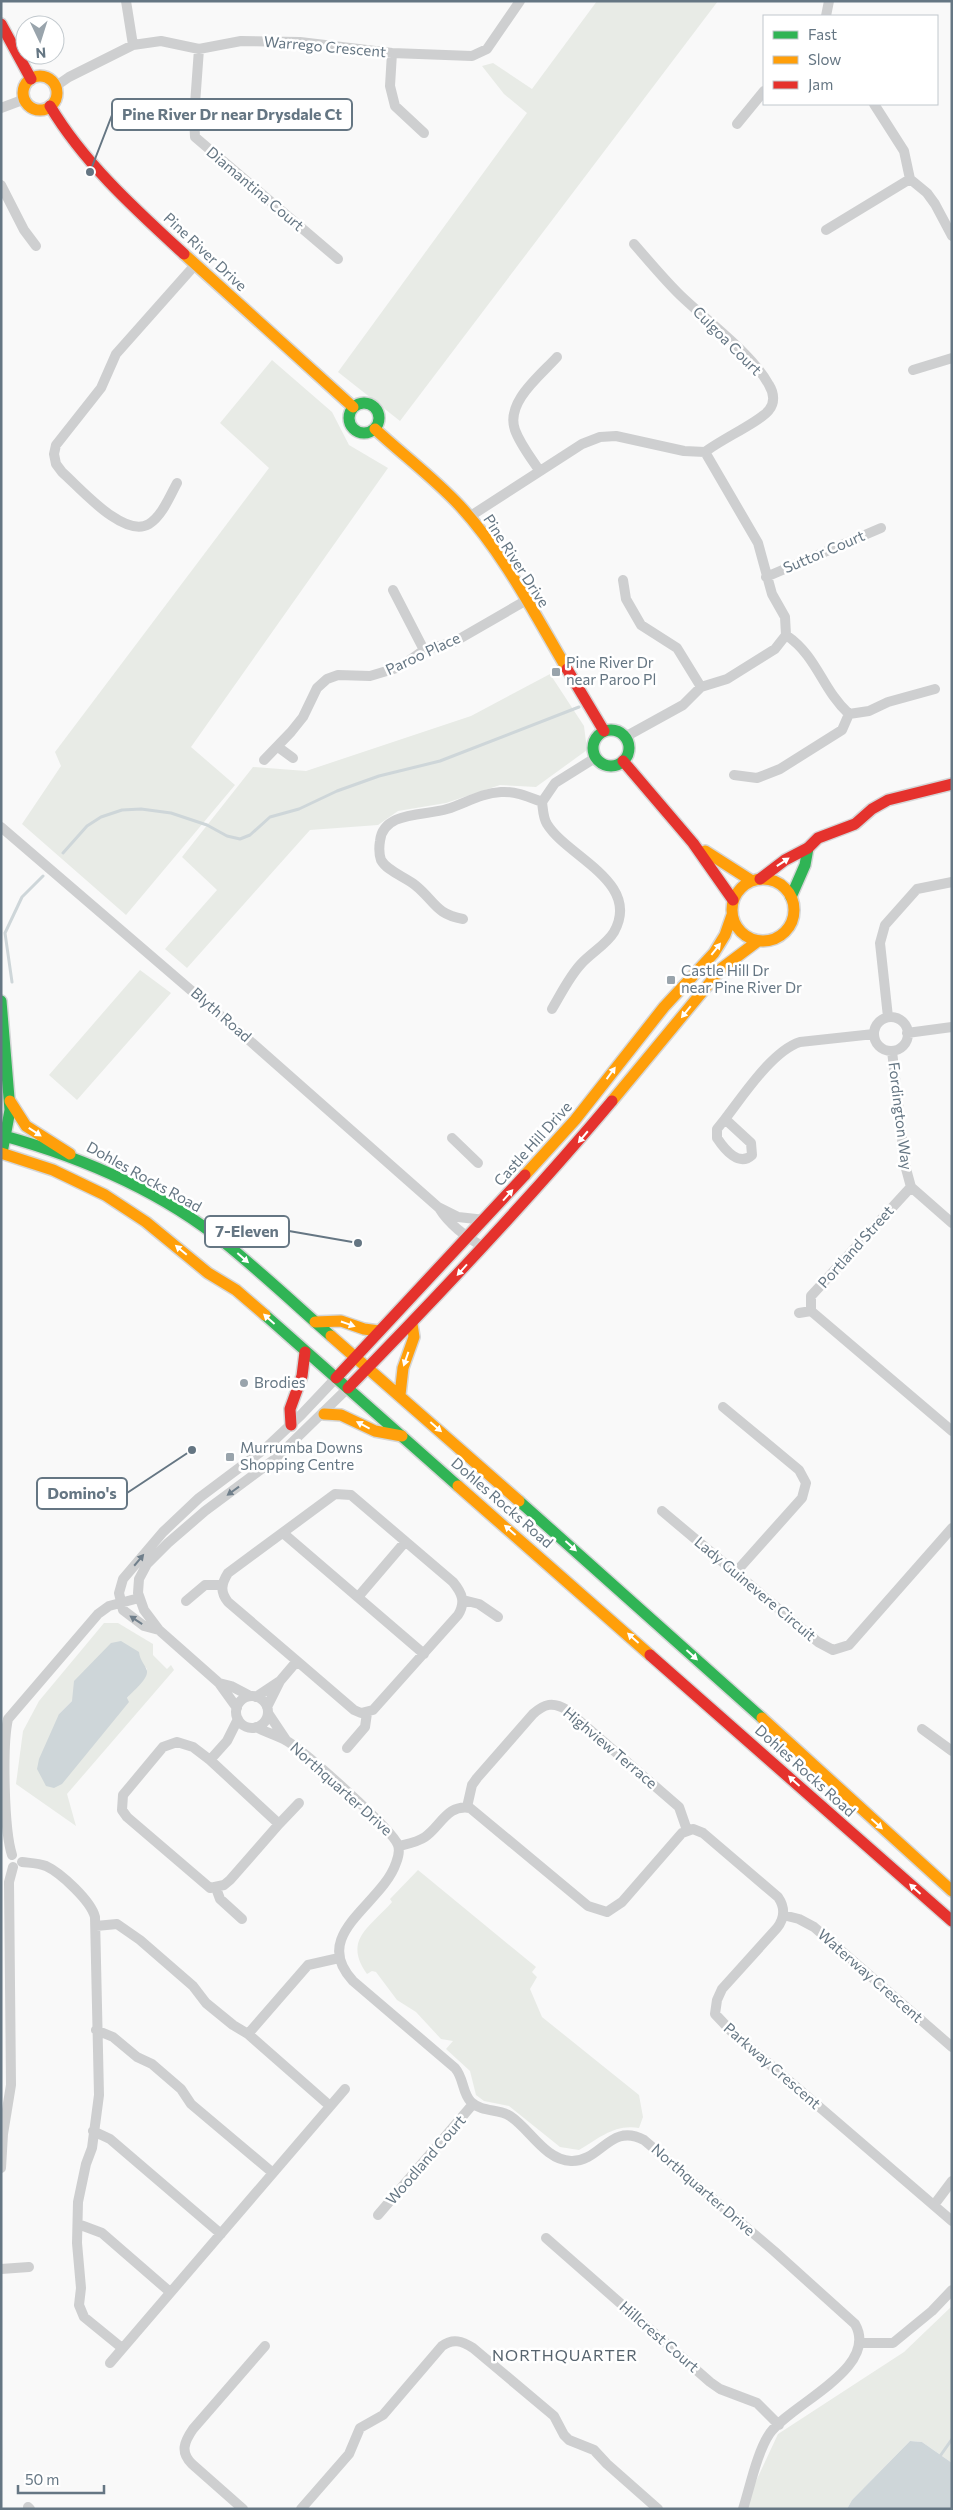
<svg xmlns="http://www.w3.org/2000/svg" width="953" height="2510" font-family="Commissioner,sans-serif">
<rect width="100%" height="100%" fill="#f9f9f9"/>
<path fill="#e8ebe6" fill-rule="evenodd" d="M 597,1 L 718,1 L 400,421 L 338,372 L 527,113 L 504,94 L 482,66 L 493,63 L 532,89 Z
M 272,360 L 332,412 L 349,445 L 388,468 L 191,747 L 235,785 L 126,915 L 22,824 L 61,766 L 55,752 L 269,468 L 220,423 Z
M 550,674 L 584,726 L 587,750 L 536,787 L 500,785 L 446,803 L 398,811 L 378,825 L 310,830 L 187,968 L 165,949 L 217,890 L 182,857 L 253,767 L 306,771 L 471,716 Z
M 140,970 L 171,993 L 77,1100 L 49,1075 Z
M 104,1623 L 118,1623 L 153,1644 L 153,1655 L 167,1669 L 171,1665 L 174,1670 L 67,1794 L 76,1826 L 16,1784 L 23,1731 L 39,1701 ZM 139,1660 L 147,1669 L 127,1698 L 59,1714 L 72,1701 Z
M 418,1870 L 536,1967 L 532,1972 L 537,1977 L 530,1989 L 542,2017 L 639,2095 L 643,2117 L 639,2128 C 614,2124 600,2138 579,2150 L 560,2147 L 509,2106 L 484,2101 L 476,2095 L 470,2071 L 446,2049 L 453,2041 L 441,2039 L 416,2012 L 397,2000 L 376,1972 L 372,1971 L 367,1974 C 343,1940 369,1928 392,1902 L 390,1899 Z
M 952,2306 L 952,2463 L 922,2442 L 910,2441 L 852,2500 L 847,2509 L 746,2509 L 750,2494 L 778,2434 L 904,2352 Z"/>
<path fill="#ced6d9" d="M 121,1641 L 139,1652 C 140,1661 145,1664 147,1671 C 148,1680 133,1691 127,1698 L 129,1702 L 62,1784 L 54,1788 L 46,1786 L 37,1769 L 39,1759 L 59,1714 L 72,1701 L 74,1681 L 111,1643 Z
M 910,2441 L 922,2442 L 952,2463 L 952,2509 L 847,2509 L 852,2500 Z"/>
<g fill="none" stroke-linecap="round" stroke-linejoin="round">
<path stroke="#ced6d9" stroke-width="3" d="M 63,853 L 87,826 L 101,817 L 122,810 L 141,809 L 171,813 L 207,825 L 227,836 L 240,839 L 250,835 L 270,817 L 299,809 L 337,791 L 379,776 L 440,761 L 579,707
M 12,982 L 5,933 L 22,897 L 43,876
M 938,2459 L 952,2439"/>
<defs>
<path id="fast" d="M349 418a15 15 0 1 1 30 0a15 15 0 1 1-30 0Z
M593 748a18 18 0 1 1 36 0a18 18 0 1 1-36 0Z
M 791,897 L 805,865 L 808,848
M 1,1001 L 10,1110 L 2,1153
M 1,1135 C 81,1157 160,1190 225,1243 C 262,1273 296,1305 331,1336
M 265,1315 L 458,1486
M 519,1501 L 762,1718"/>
<path id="slow" d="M23 93a17 17 0 1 1 34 0a17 17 0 1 1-34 0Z
M 184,254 L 353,407
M 375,429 C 403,455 434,478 460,506 C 504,554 534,613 567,669
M 705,851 L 752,881
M732 910a31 31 0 1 1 62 0a31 31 0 1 1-62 0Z
M 10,1101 L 26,1126 L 70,1154
M 612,1101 L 722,968 L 758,941
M 1,1153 L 53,1170 L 105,1195 L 146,1222 L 208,1273 L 236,1290 L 265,1315
M 525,1175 L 575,1120 L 664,1007 L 714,953 L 725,935 L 732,915
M 315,1322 L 341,1321 L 364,1329 L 379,1331
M 331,1336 L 519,1501
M 400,1395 L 403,1368 L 414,1337 L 412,1324
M 324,1414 L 341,1415 L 375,1431 L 402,1436
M 458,1486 L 650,1655
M 762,1718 L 952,1891"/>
<path id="jam" d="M 1,24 L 31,79
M 50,106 C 84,163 135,209 184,254
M 567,669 L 604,731
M 623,761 L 693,843 L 733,900
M 760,879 L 785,860 L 808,848 L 818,838 L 855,824 L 872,809 L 888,800 L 952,784
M 336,1378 L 525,1175
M 348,1388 C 439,1295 528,1201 612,1101
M 291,1425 L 290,1409 L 302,1376 L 305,1352
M 650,1655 L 952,1921"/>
</defs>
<use href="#fast" stroke="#d5d6d7" stroke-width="14"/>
<use href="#slow" stroke="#d5d6d7" stroke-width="14"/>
<use href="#jam" stroke="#d5d6d7" stroke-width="14"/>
<path stroke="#cecfd0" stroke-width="10" d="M 126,1 L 133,45
M 826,16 L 829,1
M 199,49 L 194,118 L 195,137 L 338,259
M 392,53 L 390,86 L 395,106 L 424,133
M 56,86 L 69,77 L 133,45 L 161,41 L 199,49 L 241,41 L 300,42 L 392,53 L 472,56 L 487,49 L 520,1
M 874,104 L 904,151 L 910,179 L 927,193 L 935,204 L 952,236
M 1,108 L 25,99
M 737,124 L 764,91
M 1,185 L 24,230 L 36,246
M 826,230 L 910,179
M 634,244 C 648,260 662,277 678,293 C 704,319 752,353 769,385 C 774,393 775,403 769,410 C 761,421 720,440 705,452
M 913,370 L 952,358
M 539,470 C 531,458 520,444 515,430 C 505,402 541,375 557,357
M 177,483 C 170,496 162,516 149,524 C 124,539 80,488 62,472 L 56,464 L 54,454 L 56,445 L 101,388 L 116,354 L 195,265
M 469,517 L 582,444 L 600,437 L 616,436 L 684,451 L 705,452 L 758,543 L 772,594 L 785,617 L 786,635 L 775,649 L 727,679 L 701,687 L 683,705 L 625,737
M 766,577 L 881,528
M 623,580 L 626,599 L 641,625 L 677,648 L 701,687
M 393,590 L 424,650
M 786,635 C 818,657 821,688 849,714 L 869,711 L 888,702 L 935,689
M 278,747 L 293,758
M 264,760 L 291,732 L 303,717 L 317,688 L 327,679 L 338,675 L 370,676 L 400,667 L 424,650 L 454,642 L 525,601
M 734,775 L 757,778 L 780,769 L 842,730 L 849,714
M 1,827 L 250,1041 L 438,1207 L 458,1217 L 485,1220
M 463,919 C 435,914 435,901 415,885 C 405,877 387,871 381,860 C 379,854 379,847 380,841 C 383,811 425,816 447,809 C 466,803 481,793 501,792 C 516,791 529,797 542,802
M 552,1009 C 561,994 569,977 581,964 C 591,953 607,944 614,932 C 642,882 567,857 547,824 C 543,818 543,809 542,802 L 555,783 L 595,758
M 888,1017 L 880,943 L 885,925 L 917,889 L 952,882
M874 1034a17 17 0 1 1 34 0a17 17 0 1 1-34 0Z
M 907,1033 L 952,1027
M 892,1051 L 905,1165 L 911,1187 L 952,1223
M 725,1119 L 717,1129 L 717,1138 C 725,1150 739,1167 752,1155 L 751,1143 L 725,1119 C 743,1096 772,1051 800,1042 L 874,1034
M 452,1138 L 478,1163
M 439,1208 C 450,1226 466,1236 483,1247
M 811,1311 L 811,1296 L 911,1187
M 799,1313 L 811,1311 L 952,1431
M 723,1407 L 799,1470 L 806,1483 L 802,1498 L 735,1573
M 662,1511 L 818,1642 L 833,1650 L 849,1645 L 952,1528
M 283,1533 L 424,1654
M 358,1597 L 405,1542
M 463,1600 L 479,1604 L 498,1617
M 186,1601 L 205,1585 L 222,1585
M 159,1630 L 144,1626 L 123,1610 L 119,1593 L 123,1579 L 163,1532 L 199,1498 L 267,1447 L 301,1415 L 336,1378
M 219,1683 L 231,1686 L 250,1696
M236 1712a16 16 0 1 1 32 0a16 16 0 1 1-32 0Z
M 256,1697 L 280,1681
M 267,1707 L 280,1681 L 297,1661 L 228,1602 C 220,1592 221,1584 228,1573 L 335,1494 L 351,1495 L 453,1582 C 462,1593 466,1602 458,1615 L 373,1710 L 361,1713 L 354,1710 L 297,1661
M 237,1708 L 219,1683 L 159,1630 L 144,1610 L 138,1593 L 139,1579 L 147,1564 L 168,1543 L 205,1511 L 275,1459 L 348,1388
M 268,1713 L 286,1740
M 256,1727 C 266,1733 278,1735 287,1741 C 305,1752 392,1829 398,1845 C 400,1851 398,1858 396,1863 C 382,1905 309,1934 353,1981 L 455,2068 C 464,2078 462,2093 471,2102 C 483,2113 498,2108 510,2116 C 530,2129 545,2160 571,2161 C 601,2162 610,2122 644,2140 L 774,2251 L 855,2324 C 880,2368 792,2403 770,2433 C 757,2452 750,2487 743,2509
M 922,1729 L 952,1751
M 347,1748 L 365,1727 L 367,1713
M 210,1760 L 227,1741 L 238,1719
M 467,1807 L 472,1785 L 477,1778 L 533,1714 C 544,1704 553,1701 567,1710 L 679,1807 L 687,1830
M 279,1824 L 230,1880 L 224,1885 L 210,1888 L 127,1817 L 122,1810 L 123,1795 L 163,1747 L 177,1742 L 193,1747 L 210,1760 L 279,1824 L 299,1803
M 399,1846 C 407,1844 418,1842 425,1837 C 441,1826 447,1804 470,1808 L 588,1906 L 607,1912 L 622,1902 L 682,1833 L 693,1829 L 703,1833 L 778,1897 C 785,1907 785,1918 777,1928 L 722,1989 L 717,2000 L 715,2014 L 731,2031 L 952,2221
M 12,1855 C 4,1830 2,1746 8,1719 L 98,1614 L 109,1606 L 139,1598
M 22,1862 C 30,1863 38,1863 46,1866 C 61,1873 91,1901 95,1917 L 99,2095 L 92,2148 L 86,2164 L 78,2202 L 77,2243 L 81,2288 L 79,2305 L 84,2317 L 122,2348
M 216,1888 L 220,1899 L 242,1919
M 783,1915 L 799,1919 L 814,1927 L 952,2047
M 96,1926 L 117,1924 L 140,1940 L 193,1986 L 206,2003 L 233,2025 L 248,2034 L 330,2106
M 96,2030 L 113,2037 L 137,2057 L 152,2064 L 181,2089 L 191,2104 L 273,2173
M 248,2034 L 308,1965 L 339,1958
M 93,2131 L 110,2139 L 221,2234
M 1,2168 L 3,2134 L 11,2085 L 9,1882 L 13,1867
M 934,2205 L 952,2181
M 378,2215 L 473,2104
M 78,2224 L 102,2233 L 170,2292
M 546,2238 L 710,2382 L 720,2389 L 757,2403 L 779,2425
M 1,2269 L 29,2267
M 860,2343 L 893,2343 L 932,2311 L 952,2290
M 110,2363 L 345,2089
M 28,2507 L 30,2509
M 243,2509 L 192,2464 C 180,2452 184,2442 193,2429 L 265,2346
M 301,2509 L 349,2454 L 360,2428 L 383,2415 L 442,2346 C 453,2338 462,2341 473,2348 L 554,2416 L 564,2435 L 569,2440 L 594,2450 L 607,2464 L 658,2509"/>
<use href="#fast" stroke="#30b455" stroke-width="11"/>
<use href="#slow" stroke="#ff9f0a" stroke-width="11"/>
<use href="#jam" stroke="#e5322d" stroke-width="11"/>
</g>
<defs><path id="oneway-solid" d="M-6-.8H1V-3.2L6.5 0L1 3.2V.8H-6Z" transform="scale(1.25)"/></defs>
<g fill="#fff">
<use href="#oneway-solid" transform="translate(783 862) rotate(-34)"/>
<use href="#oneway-solid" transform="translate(716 949) rotate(-52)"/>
<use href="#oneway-solid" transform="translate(686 1012) rotate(129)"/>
<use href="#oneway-solid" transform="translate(611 1073) rotate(-54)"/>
<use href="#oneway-solid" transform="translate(35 1132) rotate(33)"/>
<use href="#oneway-solid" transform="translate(583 1137) rotate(130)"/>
<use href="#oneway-solid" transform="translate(508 1195) rotate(-48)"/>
<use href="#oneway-solid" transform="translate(181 1250) rotate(-140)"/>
<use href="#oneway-solid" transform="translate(243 1258) rotate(41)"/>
<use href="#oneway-solid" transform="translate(462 1270) rotate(132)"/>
<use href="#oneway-solid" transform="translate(269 1319) rotate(-138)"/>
<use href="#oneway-solid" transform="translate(348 1324) rotate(19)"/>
<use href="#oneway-solid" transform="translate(406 1359) rotate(109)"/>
<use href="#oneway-solid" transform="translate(363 1425) rotate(-152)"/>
<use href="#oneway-solid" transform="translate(436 1427) rotate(41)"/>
<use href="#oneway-solid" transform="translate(510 1530) rotate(-139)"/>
<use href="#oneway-solid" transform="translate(571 1546) rotate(42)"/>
<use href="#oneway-solid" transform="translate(633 1638) rotate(-138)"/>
<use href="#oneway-solid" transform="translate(692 1655) rotate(42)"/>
<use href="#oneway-solid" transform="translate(794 1781) rotate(-138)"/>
<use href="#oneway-solid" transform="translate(877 1824) rotate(42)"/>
<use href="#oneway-solid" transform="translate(915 1889) rotate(-138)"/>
</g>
<g fill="#707f8b">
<use href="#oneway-solid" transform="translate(233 1491) rotate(144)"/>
<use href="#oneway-solid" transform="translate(139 1560) rotate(-50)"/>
<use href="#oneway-solid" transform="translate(136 1620) rotate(-146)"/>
</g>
<g fill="#99a4ac" stroke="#fff" stroke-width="2">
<rect x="551" y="667" width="10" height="10" rx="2.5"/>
<rect x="666" y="975" width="10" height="10" rx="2.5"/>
<circle cx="244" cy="1383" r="5"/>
<rect x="225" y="1452" width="10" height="10" rx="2.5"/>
</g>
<g text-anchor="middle" stroke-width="5" stroke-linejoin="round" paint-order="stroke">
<g font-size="15" fill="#657683" stroke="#fff">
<text transform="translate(325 47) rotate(5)" y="5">Warrego Crescent</text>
<text transform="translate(255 189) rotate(40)" y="5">Diamantina Court</text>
<text transform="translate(205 252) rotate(43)" y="5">Pine River Drive</text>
<text transform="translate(727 341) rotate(45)" y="5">Culgoa Court</text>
<text transform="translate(824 552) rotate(-23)" y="5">Suttor Court</text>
<text transform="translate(516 561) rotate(57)" y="5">Pine River Drive</text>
<text transform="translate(423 654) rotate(-25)" y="5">Paroo Place</text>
<text transform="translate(221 1015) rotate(41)" y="5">Blyth Road</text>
<text transform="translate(900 1116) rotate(83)" y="5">Fordington Way</text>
<text transform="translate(533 1144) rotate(-48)" y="5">Castle Hill Drive</text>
<text transform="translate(144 1177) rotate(29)" y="5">Dohles Rocks Road</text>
<text transform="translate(856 1247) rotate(-48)" y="5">Portland Street</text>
<text transform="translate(502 1503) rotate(41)" y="5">Dohles Rocks Road</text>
<text transform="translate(755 1589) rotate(40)" y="5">Lady Guinevere Circuit</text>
<text transform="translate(610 1748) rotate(40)" y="5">Highview Terrace</text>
<text transform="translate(805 1771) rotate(42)" y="5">Dohles Rocks Road</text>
<text transform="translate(341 1789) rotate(42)" y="5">Northquarter Drive</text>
<text transform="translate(870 1976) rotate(41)" y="5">Waterway Crescent</text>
<text transform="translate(772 2066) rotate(41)" y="5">Parkway Crescent</text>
<text transform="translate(426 2160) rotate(-49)" y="5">Woodland Court</text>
<text transform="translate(703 2190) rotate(41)" y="5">Northquarter Drive</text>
<text transform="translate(659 2337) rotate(41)" y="5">Hillcrest Court</text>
</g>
<g font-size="15" fill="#657683" stroke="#fff" text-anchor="start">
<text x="566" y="668">Pine River Dr<tspan x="566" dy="17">near Paroo Pl</tspan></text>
<text x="681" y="976">Castle Hill Dr<tspan x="681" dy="17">near Pine River Dr</tspan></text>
<text x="254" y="1388">Brodies</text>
<text x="240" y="1453">Murrumba Downs<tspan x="240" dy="17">Shopping Centre</tspan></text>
</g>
<g font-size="16" letter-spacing="1" fill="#57646e" stroke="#fff">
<text x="565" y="2361">NORTHQUARTER</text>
</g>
</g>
<path fill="none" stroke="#657683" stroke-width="2" d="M90 172L112 115M358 1243L289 1231M192 1450L127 1493"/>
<g fill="#657683" stroke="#fff" stroke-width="2">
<circle cx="90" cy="172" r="5"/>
<circle cx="358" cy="1243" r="5"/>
<circle cx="192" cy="1450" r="5"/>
</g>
<g fill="#fff" stroke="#657683" stroke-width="2">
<rect x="112" y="99" width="240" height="31" rx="5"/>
<rect x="205" y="1216" width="84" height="31" rx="5"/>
<rect x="37" y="1478" width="90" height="31" rx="5"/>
</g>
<g font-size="16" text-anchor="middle" font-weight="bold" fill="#657683">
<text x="232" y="120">Pine River Dr near Drysdale Ct</text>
<text x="247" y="1237">7-Eleven</text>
<text x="82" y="1499">Domino's</text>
</g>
<rect width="953" height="2510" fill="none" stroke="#657683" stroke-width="5"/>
<rect x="763" y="15" width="175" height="90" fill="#ffffff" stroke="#c1c8cd"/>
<rect x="773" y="31" width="25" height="8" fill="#30b455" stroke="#c1c8cd"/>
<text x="808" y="40" font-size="15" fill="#657683">Fast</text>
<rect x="773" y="56" width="25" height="8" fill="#ff9f0a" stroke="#c1c8cd"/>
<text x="808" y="65" font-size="15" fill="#657683">Slow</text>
<rect x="773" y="81" width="25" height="8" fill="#e5322d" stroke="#c1c8cd"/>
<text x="808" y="90" font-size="15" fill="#657683">Jam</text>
<g transform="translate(40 40) rotate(176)"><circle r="24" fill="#ffffff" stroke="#c1c8cd"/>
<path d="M0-4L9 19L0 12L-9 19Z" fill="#99a4ac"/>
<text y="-8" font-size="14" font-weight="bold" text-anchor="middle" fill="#657683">N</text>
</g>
<path d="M18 2485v8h86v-8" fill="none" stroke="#657683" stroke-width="2.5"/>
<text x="25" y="2485" font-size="15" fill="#657683" stroke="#ffffff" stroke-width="4" paint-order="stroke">50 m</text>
</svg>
